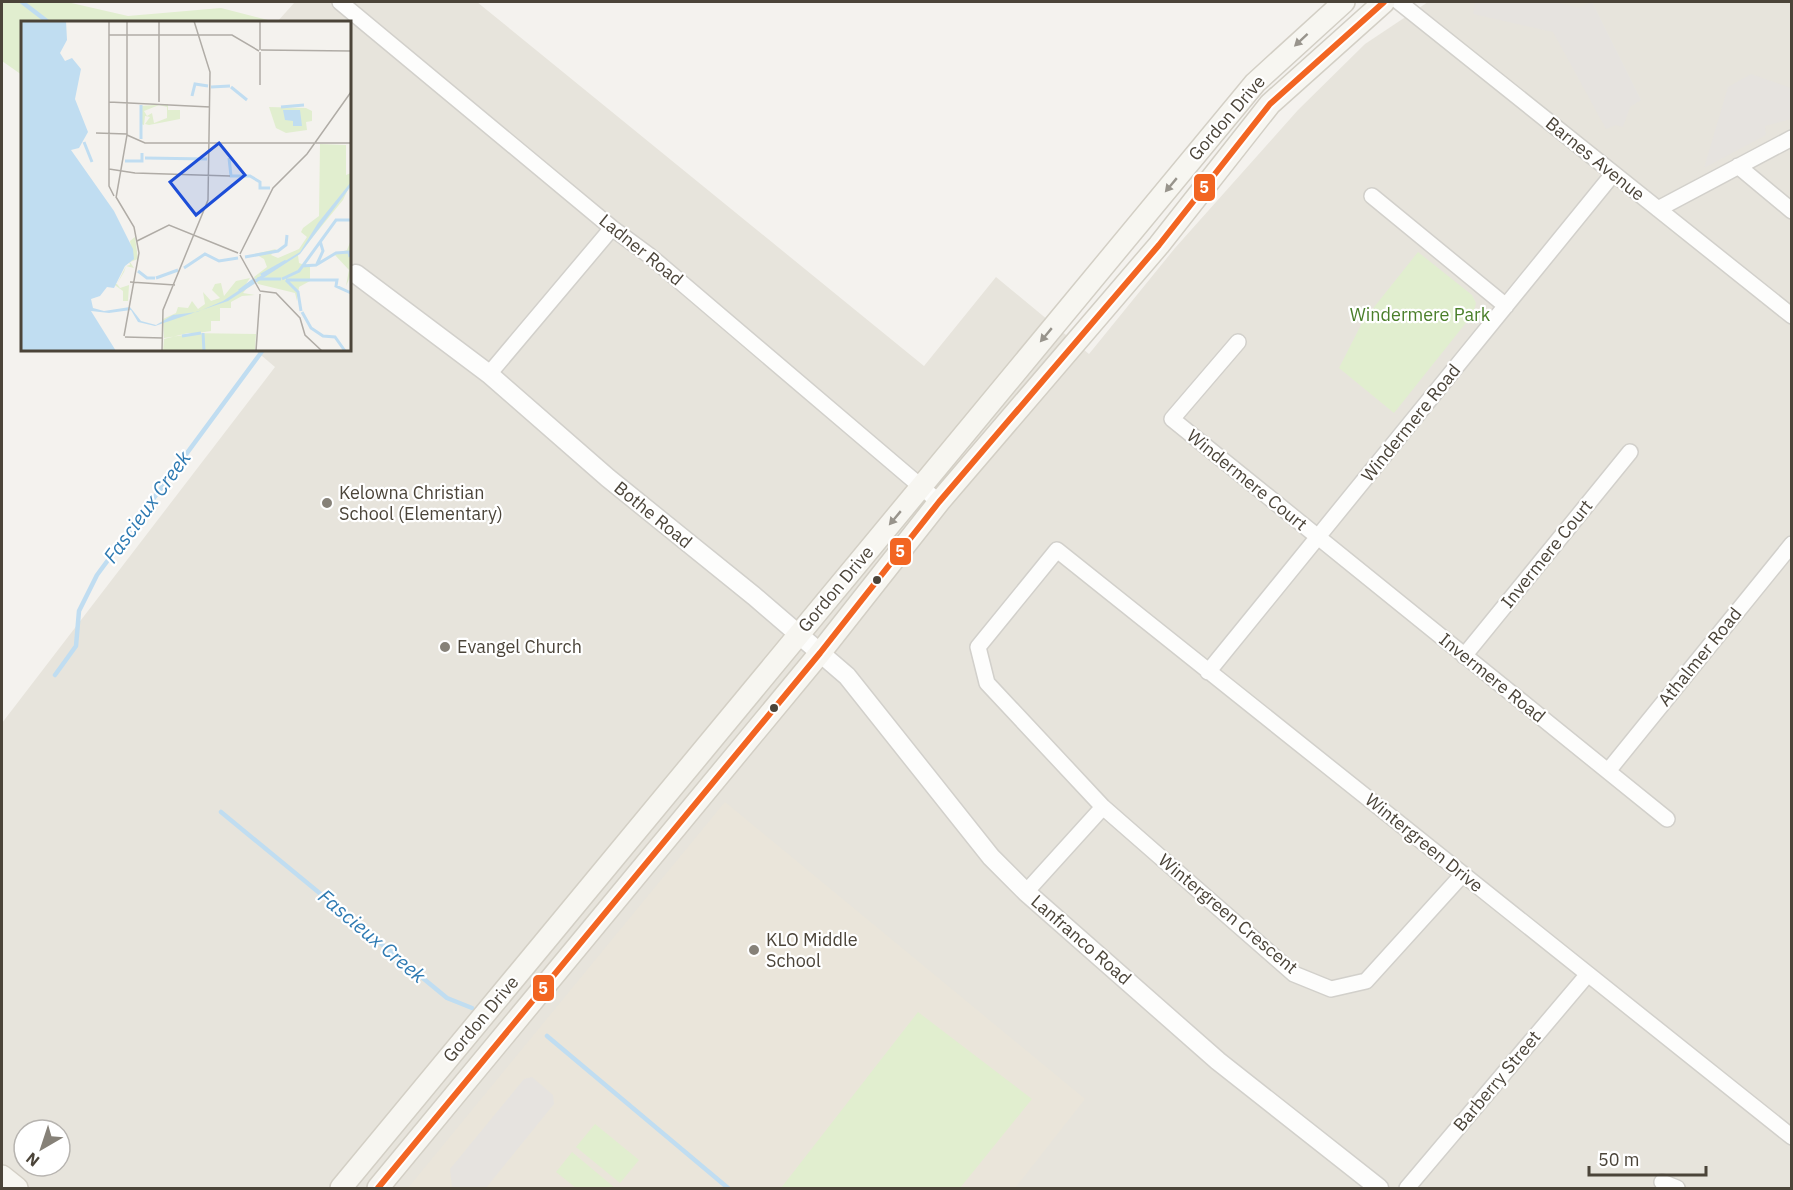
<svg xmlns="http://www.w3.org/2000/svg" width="1793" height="1190" font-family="'IBM Plex Sans',sans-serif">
<rect width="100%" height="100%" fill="#f4f2ee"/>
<path fill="#e7e4dc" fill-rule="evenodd" d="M 295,2 L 477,2 L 924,366 L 996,277 L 1089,354 L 1175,248 L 1298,110 L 1365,44 L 1428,2 L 1791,2 L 1791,1188 L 2,1188 L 2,723 L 275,367 L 255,350 L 350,350 L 350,22 L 277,22 ZM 24,1130 L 60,1130 L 60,1166 L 24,1166 Z"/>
<path fill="#eae5da" d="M 725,802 L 1085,1099 L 1015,1188 L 408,1188 Z"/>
<path fill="#e1eecf" d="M 2,2 L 67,2 L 128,16 L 221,8 L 272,21 L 271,22 L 22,22 L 22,75 L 2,61 Z
M 1418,252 L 1472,295 L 1476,303 L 1473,314 L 1394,413 L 1339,368 L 1363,321 Z
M 918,1012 L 1032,1099 L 960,1188 L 781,1188 Z
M 595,1124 L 639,1160 L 620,1183 L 576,1147 Z
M 572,1152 L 615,1188 L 576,1188 L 556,1172 Z"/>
<path fill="#e6e3df" d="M 1475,2 L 1556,2 L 1579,8 L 1592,2 L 1641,100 L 1630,107 L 1623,127 L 1616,125 L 1606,129 L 1553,32 L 1473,14 Z
M 1751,74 L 1791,88 L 1791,119 L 1765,126 L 1766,135 L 1704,168 L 1728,87 Z
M 532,1077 L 553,1095 L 554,1104 L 486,1188 L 452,1188 L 450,1169 L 524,1079 Z"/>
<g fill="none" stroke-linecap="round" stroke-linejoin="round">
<path stroke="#c0ddf1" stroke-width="4.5" d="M 22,2 L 48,22
M 55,675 L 76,646 L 79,611 L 97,575 L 263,350
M 221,812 L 447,998 L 472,1008
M 547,1036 L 728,1188"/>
<defs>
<path id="minor" d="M 340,2 L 612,228 L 650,256 L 939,502
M 1399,2 L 1792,316
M 1738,166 L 1792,211
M 1372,196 L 1506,306
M 1658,209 L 1792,138
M 1238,342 L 1172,419 L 1667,819
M 489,374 L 612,228
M 1464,656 L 1630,452
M 1208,672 L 1613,174
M 1608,771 L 1792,544
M 1463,874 L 1366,981 L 1331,989 L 1294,974 L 1103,807 L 987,683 L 978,647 L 1057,550 L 1792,1137
M 1026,892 L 1103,807
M 1662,1182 L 1677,1188
M 1407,1188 L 1588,974"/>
<path id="tertiary" d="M 356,274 L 489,374 L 608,478 L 754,596 L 847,676 L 991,857 L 1026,892 L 1218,1061 L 1379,1188"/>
<path id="secondary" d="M 2,1176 L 17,1188
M 341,1188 L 1255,83 L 1344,2
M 378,1188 L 820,653 L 939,502 L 1159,245 L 1270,104 L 1384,2"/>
</defs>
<use href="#minor" stroke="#d2d0cb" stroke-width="18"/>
<use href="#tertiary" stroke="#d2d0cb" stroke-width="21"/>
<use href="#secondary" stroke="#d3cfc5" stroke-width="24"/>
<use href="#minor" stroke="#fdfdfc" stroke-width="15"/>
<use href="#tertiary" stroke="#fdfdfc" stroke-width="18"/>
<use href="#secondary" stroke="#f7f6f1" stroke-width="21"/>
<defs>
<path id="bus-1" d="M 378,1188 L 820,653 L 939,502 L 1159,245 L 1270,104 L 1384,2"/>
</defs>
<use href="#bus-1" stroke="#fff" stroke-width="10"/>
<use href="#bus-1" stroke="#f26522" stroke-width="6"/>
</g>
<defs><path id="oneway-solid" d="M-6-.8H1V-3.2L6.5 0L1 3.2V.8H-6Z" transform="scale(1.5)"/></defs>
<g fill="#98948c">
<use href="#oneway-solid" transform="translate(1301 40) rotate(137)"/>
<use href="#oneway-solid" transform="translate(1171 185) rotate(130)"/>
<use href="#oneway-solid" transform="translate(1046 335) rotate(130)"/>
<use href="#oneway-solid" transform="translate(895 518) rotate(130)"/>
</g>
<g fill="#868178" stroke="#fff" stroke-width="2">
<circle cx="327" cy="503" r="6"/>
<circle cx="445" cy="647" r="6"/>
<circle cx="754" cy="950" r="6"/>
</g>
<g fill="#4b4439" stroke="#fff" stroke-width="2">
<circle cx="877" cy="580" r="5"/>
<circle cx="774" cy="708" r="5"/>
</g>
<g text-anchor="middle" stroke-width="4.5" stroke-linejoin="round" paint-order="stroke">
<g font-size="18" fill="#4b4439" stroke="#fff">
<text transform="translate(1227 118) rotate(-49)" y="6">Gordon Drive</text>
<text transform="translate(1595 159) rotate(39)" y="6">Barnes Avenue</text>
<text transform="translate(641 250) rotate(39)" y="6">Ladner Road</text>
<text transform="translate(1411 423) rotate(-51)" y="6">Windermere Road</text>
<text transform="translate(1247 480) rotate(39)" y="6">Windermere Court</text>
<text transform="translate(653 515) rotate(39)" y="6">Bothe Road</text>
<text transform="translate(1547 554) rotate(-51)" y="6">Invermere Court</text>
<text transform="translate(836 589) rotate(-50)" y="6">Gordon Drive</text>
<text transform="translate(1700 657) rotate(-51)" y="6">Athalmer Road</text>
<text transform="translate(1492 678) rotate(39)" y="6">Invermere Road</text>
<text transform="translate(1424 843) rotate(39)" y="6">Wintergreen Drive</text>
<text transform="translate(1228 914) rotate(40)" y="6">Wintergreen Crescent</text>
<text transform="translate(1081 940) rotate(41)" y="6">Lanfranco Road</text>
<text transform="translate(481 1019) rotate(-50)" y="6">Gordon Drive</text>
<text transform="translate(1497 1081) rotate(-50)" y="6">Barberry Street</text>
</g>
<g font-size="18" fill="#4a7f2a" stroke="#fff">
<text x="1420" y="321">Windermere Park</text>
</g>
<g font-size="18" fill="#4b4439" stroke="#fff" text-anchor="start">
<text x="339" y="499">Kelowna Christian<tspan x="339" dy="21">School (Elementary)</tspan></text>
<text x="457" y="653">Evangel Church</text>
<text x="766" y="946">KLO Middle<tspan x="766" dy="21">School</tspan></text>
</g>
<g font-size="20" font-style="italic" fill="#2e7ab2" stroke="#fff">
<text transform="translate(147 507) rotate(-54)" y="7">Fascieux Creek</text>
<text transform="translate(372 936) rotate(40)" y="7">Fascieux Creek</text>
</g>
</g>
<g transform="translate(21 21)">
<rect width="330" height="330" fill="#f4f2ee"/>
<path d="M 147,83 L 147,89 L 159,89 L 159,98 L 128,104 L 124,103 L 129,96 L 124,95 L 123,104 L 120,103 L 120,85 ZM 138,84 L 146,86 L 146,97 L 133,102 L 131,92 L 126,95 L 123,90 ZM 248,86 L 285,87 L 291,90 L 291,100 L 285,101 L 286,109 L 265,112 L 255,107 ZM 299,123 L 325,124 L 325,154 L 330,152 L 330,162 L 322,179 L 277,234 L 278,242 L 289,246 L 289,260 L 278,266 L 276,280 L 274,272 L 237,263 L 233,256 L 246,246 L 243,238 L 234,233 L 255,228 L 250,234 L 257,237 L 278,228 L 286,216 L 280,211 L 282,207 L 298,195 ZM 114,216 L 117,238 L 109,241 L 113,247 L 105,245 L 103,251 L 96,263 L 99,267 L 108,264 L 107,280 L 102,280 L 102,270 L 91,262 L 96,263 L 105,245 L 109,244 L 108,240 L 112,239 L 109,220 ZM 330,219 L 330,254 L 325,265 L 328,249 L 313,233 L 326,229 ZM 229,257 L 225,263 L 231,261 L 222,272 L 234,274 L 221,275 L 210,281 L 210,287 L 199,287 L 199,300 L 190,300 L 190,310 L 143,317 L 142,298 L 155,292 L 157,286 L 167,287 L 171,280 L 177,288 L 184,283 L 182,271 L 190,280 L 199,277 L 191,269 L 194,263 L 200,262 L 203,275 L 215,260 ZM 167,312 L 235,313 L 234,330 L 142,330 L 143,318 Z" fill="#e1eecf" fill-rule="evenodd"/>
<path d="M 0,0 L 45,0 L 46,19 L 39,32 L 44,40 L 51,37 L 60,48 L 54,78 L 67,111 L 58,127 L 50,129 L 93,190 L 112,228 L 113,238 L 104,245 L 93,267 L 86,266 L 79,275 L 70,278 L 72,287 L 83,290 L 109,286 L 120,300 L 135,304 L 152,294 L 176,291 L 202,280 L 241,254 L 279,231 L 297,202 L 330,161 L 330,165 L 279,233 L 207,280 L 134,305 L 117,301 L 110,289 L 88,292 L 70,290 L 95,330 L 0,330 ZM 262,89 L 279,89 L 281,105 L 272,105 L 272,100 L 264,99 Z" fill="#c0ddf1"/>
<path fill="none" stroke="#c0ddf1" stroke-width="3" d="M 190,66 L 209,65M 210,66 L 226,79M 171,75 L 174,63 L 187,65M 260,86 L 283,84M 120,118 L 120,84M 63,121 L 71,141M 124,137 L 186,138M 208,137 L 210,155 L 229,155 L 239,161 L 239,167 L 249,167M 104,140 L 121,140 L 121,132M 224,236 L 257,230 L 265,224 L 266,214M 296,243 L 302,230 L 299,220M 281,245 L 295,244 L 315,232 L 328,231 L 329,236M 163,247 L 184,233 L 198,240 L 217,237M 117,250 L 126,257 L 134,257M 240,254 L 265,240M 135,257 L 157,249M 236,258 L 260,258M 261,258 L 278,250 L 315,199 L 330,199M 265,259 L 316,259 L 315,265 L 330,272M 265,259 L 277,271 L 280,290M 218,270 L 234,258M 281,291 L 290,307 L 302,315 L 314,316 L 324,330M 182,312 L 183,330M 161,315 L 180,312"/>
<path fill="none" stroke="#b0aca6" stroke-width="1.5" d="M 88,0 L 88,165 L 93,175M 239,0 L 239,29M 88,14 L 211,14 L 238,30M 240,29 L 330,30M 239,64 L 239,31M 88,81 L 189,86M 138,81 L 138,0M 75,112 L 106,113M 106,114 L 124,122 L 330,122M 88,148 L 114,152 L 209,155M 95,176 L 113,206 L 118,232 L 103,315M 95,177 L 106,114 L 106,0M 116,220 L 148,204 L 217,232M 219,233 L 252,167 L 286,133 L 330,71M 219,234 L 239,270M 109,261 L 154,264M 239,270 L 255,272 L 279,297 L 284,314 L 301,330M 104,316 L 142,317M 141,330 L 142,289 L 187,179 L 189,51 L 173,0M 235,330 L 239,273"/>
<path fill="#1d4ed8" fill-opacity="0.15" stroke="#1d4ed8" stroke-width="3" d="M 198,122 L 224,154 L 175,194 L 149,161 Z"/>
<rect width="330" height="330" fill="none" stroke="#4b4439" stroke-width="3"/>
</g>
<g stroke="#fff" stroke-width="2">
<rect x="1193" y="173" width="23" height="29" rx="6" fill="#f26522"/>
<rect x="889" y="537" width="23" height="29" rx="6" fill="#f26522"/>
<rect x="532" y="974" width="23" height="28" rx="6" fill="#f26522"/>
</g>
<g font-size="16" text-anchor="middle" font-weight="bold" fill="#fff">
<text x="1204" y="193">5</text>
<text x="900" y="557">5</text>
<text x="543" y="994">5</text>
</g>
<rect width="1793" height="1190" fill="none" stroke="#4b4439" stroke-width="6"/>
<g transform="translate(42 1148) rotate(219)"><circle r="28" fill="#ffffff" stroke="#b7b4b0" stroke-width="1.5"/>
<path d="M0-4.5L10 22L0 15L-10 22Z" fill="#868178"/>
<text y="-9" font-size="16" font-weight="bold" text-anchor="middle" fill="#4b4439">N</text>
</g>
<path d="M1589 1166v9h117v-9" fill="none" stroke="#4b4439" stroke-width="3"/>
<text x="1598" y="1166" font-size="18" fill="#4b4439" stroke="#ffffff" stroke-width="4.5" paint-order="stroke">50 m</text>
</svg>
